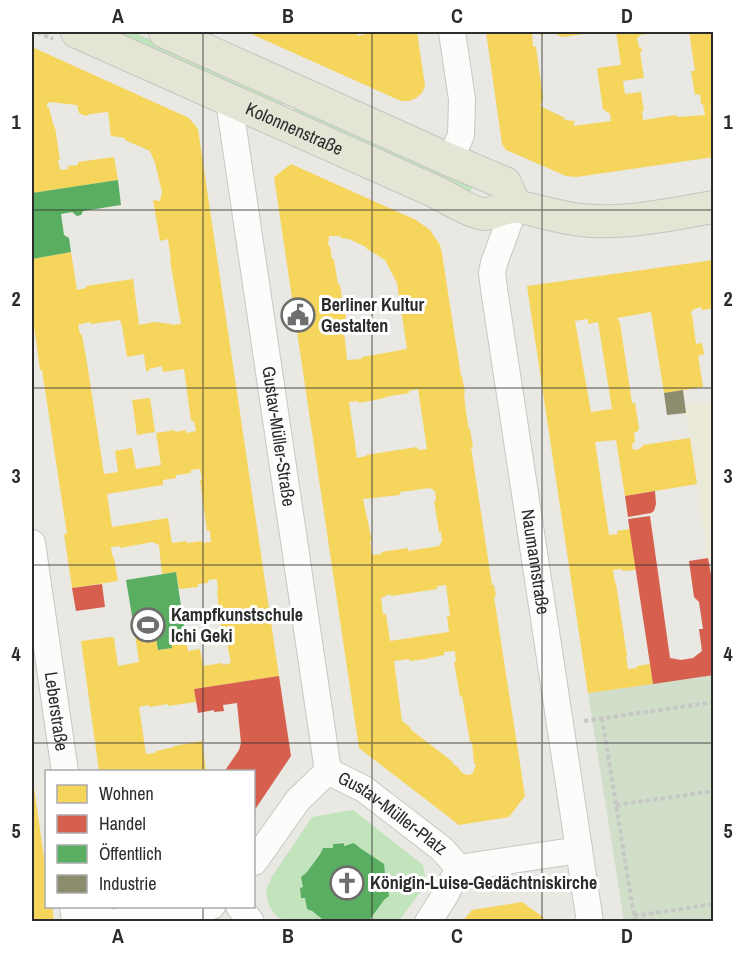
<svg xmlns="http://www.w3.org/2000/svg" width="745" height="953" font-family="'Archivo Narrow',sans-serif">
<rect width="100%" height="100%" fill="#e9e8e2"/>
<path fill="#ebead8" d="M 713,401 L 713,591 L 685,405 Z"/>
<path fill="#c2e4bd" d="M 108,32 L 133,32 L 286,99 L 282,109 Z
M 296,104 L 475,184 L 469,193 L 292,114 Z
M 353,810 L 423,865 L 426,880 L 425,885 L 399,921 L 368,921 L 387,885 L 390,884 L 389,874 L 385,874 L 383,864 L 360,848 L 354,843 L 344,846 L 344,842 L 333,844 L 333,848 L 323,848 L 307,872 L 303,875 L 303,887 L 300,888 L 301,898 L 305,898 L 307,908 L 326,921 C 314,921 300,923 287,921 C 274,920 264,900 267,887 C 268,886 271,880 271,878 L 312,817 Z"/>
<path fill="#d1deca" d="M 713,675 L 713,921 L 624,921 L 588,693 Z"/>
<path fill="#f6d55c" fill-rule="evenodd" d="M 247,32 L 357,32 L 357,36 L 371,33 L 371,32 L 417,32 L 425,86 L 422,93 L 416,98 L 409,101 L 401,101 Z
M 486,32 L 592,32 L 592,33 L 562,37 L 553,33 L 540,35 L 539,33 L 532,34 L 533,46 L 536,47 L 543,99 L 540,106 L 565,118 L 564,120 L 575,121 L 573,126 L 611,121 L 610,114 L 603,109 L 597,68 L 621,65 L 616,32 L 655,32 L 655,33 L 640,35 L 636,40 L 638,41 L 639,48 L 641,47 L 642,52 L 640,52 L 644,78 L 623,81 L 625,94 L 641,92 L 644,111 L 642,111 L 643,120 L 676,115 L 677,117 L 705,115 L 703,104 L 701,104 L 700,94 L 695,95 L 691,71 L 695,71 L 689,32 L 714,32 L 714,157 L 576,177 L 566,176 L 506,150 L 502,144 Z
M 32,47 L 189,118 L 198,129 L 279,676 L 194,689 L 196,702 L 168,706 L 168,704 L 150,707 L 148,705 L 139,707 L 146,754 L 155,753 L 156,751 L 174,747 L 174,746 L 202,741 L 206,771 L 99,771 L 81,641 L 111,637 L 114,638 L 118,666 L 139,662 L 135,634 L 155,631 L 158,650 L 172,648 L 171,642 L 186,640 L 188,651 L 200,649 L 203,666 L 222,663 L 223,665 L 231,663 L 227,643 L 222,639 L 217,591 L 218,590 L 217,579 L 208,580 L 208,583 L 198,584 L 198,587 L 179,589 L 176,572 L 162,574 L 159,545 L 152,542 L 120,548 L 120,546 L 111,547 L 112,555 L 114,558 L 118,581 L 72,588 L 64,534 L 67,534 L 42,370 L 40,370 L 32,311 L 32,259 L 71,252 L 77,290 L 86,288 L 86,286 L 133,279 L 139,325 L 154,322 L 171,324 L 172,325 L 181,324 L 170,260 L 171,260 L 168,239 L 160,241 L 153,200 L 160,201 L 162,192 L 155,163 L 150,151 L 125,140 L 125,138 L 111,136 L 108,112 L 90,114 L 85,116 L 79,113 L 77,105 L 49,102 L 47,104 L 47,107 L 49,108 L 54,127 L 55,127 L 60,160 L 58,160 L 60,170 L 68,169 L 68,166 L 78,165 L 78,162 L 114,157 L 118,180 L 32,193 ZM 120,320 L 122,326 L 127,357 L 144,354 L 146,371 L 149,371 L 149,369 L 162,366 L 163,372 L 184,369 L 191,421 L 194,421 L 196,431 L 186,433 L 186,430 L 175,432 L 175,430 L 156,433 L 161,465 L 136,469 L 132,448 L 115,451 L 118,472 L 104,474 L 87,363 L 82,335 L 80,334 L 78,325 L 85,323 L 90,322 L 91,324 ZM 200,469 L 202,479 L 200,480 L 207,531 L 210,531 L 211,542 L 202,543 L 202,541 L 187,543 L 186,541 L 172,543 L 168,518 L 112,527 L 107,494 L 163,485 L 163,480 L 176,478 L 176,475 L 191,473 L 191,470 Z
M 291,164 L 416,220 L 430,230 L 440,245 L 442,254 L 461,376 L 462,376 L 465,393 L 464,393 L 466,412 L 469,430 L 470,429 L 473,447 L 471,447 L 492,585 L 494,585 L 496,596 L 494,597 L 525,796 L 509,817 L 459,825 L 359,748 L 274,177 ZM 329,236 L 340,236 L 341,238 L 349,239 L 366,247 L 366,248 L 385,260 L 397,283 L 407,349 L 362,357 L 362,359 L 347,360 L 344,331 L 348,331 L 345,313 L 342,313 L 340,298 L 342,298 L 340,284 L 338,285 L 334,259 L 332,259 L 330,246 L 328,245 ZM 418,389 L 427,449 L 418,450 L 417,447 L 366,455 L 366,456 L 357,458 L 349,402 L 358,401 L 359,403 L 385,398 L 385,397 L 409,393 L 409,391 ZM 430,488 L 435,491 L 436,501 L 434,501 L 439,532 L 441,532 L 442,541 L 439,546 L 408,551 L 408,548 L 381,552 L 382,554 L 372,555 L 370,541 L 372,541 L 363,499 L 400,495 L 400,492 ZM 446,585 L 450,616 L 447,616 L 449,632 L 390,641 L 386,614 L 383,614 L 381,598 L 390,594 L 391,596 L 437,589 L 437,586 ZM 455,651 L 456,662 L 454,662 L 460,697 L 462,696 L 470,742 L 472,742 L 474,764 L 476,764 L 473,773 L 470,775 L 464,774 L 459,770 L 460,769 L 452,763 L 453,762 L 410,729 L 411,728 L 402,721 L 394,661 L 409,659 L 410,661 L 425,659 L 444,655 L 444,652 Z
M 714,260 L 714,308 L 702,310 L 701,307 L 694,309 L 690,313 L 692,314 L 696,344 L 702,343 L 704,354 L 698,356 L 703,387 L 664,393 L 651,312 L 617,318 L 620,323 L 632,403 L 635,403 L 639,428 L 637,432 L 634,432 L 635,442 L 632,444 L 633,450 L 640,449 L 643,445 L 690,438 L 697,484 L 625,496 L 616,440 L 595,442 L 609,535 L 618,534 L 617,531 L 630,529 L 636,570 L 622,571 L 622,569 L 613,570 L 615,583 L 616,583 L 627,656 L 626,656 L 628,669 L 637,668 L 637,666 L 650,664 L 653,684 L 588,693 L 527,286 ZM 588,319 L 588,324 L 598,322 L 612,409 L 591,412 L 575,321 Z
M 150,398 L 155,432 L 137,435 L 132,400 Z
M 32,780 L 33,780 L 46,872 L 46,906 L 52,906 L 54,921 L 32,921 Z
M 522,902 L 543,917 L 544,921 L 463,921 L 472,910 Z"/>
<path fill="#d6604d" d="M 655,491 L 656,504 L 654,511 L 651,513 L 628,517 L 625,496 Z
M 650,516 L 670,658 L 681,660 L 693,658 L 702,651 L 699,629 L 703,629 L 699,602 L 694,597 L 689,561 L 708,558 L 714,591 L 714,675 L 653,684 L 628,519 Z
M 102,584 L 105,607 L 76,611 L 72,588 Z
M 279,676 L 291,756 L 254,811 L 254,772 L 224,772 L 239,750 L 241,743 L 237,703 L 223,705 L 224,711 L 214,712 L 214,710 L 198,713 L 194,689 Z"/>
<path fill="#5aae61" d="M 118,180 L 121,205 L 83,211 L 81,215 L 77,216 L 72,212 L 61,214 L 64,235 L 69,238 L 71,252 L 32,259 L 32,193 Z
M 176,572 L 186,640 L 171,642 L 172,648 L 158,650 L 155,631 L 135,634 L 126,580 Z
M 344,843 L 344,846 L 354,843 L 360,848 L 384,864 L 385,874 L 389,874 L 390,884 L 387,885 L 389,896 L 384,900 L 368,922 L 326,922 L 312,911 L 307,909 L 305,898 L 301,898 L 300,888 L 303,887 L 301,877 L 307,872 L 320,854 L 323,848 L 333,848 L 333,844 Z"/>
<path fill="#8c8c6e" d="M 683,390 L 686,413 L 667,415 L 664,393 Z"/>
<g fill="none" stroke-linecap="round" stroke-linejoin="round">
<defs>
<g id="minor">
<path id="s1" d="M 229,101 L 328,771"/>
<path d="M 450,160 L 461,135 L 462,99 L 452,32"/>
<path id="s2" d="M 515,206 L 494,263 L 492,273 L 494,289 L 590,922"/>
<path id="s3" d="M 32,543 L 65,772"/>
<path id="s4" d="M 254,862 L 298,800 L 328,771 L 364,789 L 442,849 L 459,868 L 444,897 L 428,922"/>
<path d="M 459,868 L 579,850"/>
<path d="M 73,906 L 75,922"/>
<path d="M 98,906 L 101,922"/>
<path d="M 239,906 L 251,922"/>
<path d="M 115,922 L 212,906"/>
</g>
<g id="major">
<path id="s5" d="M 77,32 L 436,192 C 447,198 476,215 486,214 C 497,213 507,205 518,207 C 539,210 559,218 581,220 C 625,225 670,214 714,207"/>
<path d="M 165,32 L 450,160 L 505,183 L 515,206"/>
</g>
</defs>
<use href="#minor" stroke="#c8c6c6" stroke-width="28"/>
<use href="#major" stroke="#c5c5c2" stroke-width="34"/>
<path stroke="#c7c7c6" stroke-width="4" stroke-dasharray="4.5 3" stroke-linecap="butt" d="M 37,32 L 53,39
M 602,718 L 635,922
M 584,721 L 714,702
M 616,805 L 714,791
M 634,916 L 714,904
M 316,922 L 319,917"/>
<use href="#minor" stroke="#fcfcfb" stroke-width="26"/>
<use href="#major" stroke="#e5e5d5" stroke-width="32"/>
</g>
<path fill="none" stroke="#2c2c2c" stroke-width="1.5" stroke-opacity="0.55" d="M 203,32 L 203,772M 372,32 L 372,922M 542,32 L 542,922M 32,210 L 714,210M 32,388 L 714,388M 32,565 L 714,565M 32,743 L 714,743M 203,906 L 203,922"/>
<defs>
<symbol id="civic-ring" viewBox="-11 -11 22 22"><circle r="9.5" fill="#fff" stroke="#6e6e6c" stroke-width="1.5"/><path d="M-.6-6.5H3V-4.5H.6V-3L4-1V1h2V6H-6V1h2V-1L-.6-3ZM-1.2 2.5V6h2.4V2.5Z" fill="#6e6e6c"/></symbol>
<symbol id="stadium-ring" viewBox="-11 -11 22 22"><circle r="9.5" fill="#fff" stroke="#6e6e6c" stroke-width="1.5"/><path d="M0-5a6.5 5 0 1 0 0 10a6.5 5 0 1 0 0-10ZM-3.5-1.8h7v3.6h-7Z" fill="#6e6e6c"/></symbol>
<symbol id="church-ring" viewBox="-11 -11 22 22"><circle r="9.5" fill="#fff" stroke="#6e6e6c" stroke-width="1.5"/><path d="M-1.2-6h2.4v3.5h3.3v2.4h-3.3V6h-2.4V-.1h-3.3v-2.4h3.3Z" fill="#6e6e6c"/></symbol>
</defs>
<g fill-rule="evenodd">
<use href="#civic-ring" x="279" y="296" width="38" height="38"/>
<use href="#stadium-ring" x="129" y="606" width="38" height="38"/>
<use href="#church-ring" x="328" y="864" width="38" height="38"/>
</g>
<g text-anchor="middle" stroke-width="6" stroke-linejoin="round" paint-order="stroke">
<g font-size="18" fill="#2c2c2c" stroke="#fff">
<text dy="6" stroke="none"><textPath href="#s5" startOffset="238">Kolonnenstraße</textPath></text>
<text dy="6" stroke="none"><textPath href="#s1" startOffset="339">Gustav-Müller-Straße</textPath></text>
<text dy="6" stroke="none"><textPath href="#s2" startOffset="363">Naumannstraße</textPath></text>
<text dy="6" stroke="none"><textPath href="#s3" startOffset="170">Leberstraße</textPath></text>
<text dy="6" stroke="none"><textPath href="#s4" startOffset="195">Gustav-Müller-Platz</textPath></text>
</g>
<g font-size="18" font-weight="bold" fill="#2c2c2c" stroke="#fff" text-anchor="start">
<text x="321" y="311">Berliner Kultur<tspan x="321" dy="21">Gestalten</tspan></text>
<text x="171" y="621">Kampfkunstschule<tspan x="171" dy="21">Ichi Geki</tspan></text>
<text x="370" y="889">Königin-Luise-Gedächtniskirche</text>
</g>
</g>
<rect width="745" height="953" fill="none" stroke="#ffffff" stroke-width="66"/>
<rect x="45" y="770" width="210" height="138" fill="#ffffff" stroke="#ababab" stroke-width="1.5"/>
<rect x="57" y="785" width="30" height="18" fill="#f6d55c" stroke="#ababab" stroke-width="1.5"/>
<text x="99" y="800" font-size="18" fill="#2c2c2c">Wohnen</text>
<rect x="57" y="815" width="30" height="18" fill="#d6604d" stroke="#ababab" stroke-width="1.5"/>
<text x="99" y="830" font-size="18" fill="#2c2c2c">Handel</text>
<rect x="57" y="845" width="30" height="18" fill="#5aae61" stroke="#ababab" stroke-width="1.5"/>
<text x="99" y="860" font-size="18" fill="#2c2c2c">Öffentlich</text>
<rect x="57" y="875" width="30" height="18" fill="#8c8c6e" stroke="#ababab" stroke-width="1.5"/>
<text x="99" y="890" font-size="18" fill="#2c2c2c">Industrie</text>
<rect x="33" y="33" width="679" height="887" fill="none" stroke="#2c2c2c" stroke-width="2"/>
<g font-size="20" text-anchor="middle" font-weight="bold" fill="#2c2c2c">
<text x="118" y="23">A</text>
<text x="288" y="23">B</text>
<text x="457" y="23">C</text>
<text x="627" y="23">D</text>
<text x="16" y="129">1</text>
<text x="728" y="129">1</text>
<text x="16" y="306">2</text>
<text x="728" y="306">2</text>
<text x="16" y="483">3</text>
<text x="728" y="483">3</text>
<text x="16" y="661">4</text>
<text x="728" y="661">4</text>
<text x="16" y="838">5</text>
<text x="728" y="838">5</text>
<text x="118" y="943">A</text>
<text x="288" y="943">B</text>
<text x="457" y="943">C</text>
<text x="627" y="943">D</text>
</g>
</svg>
